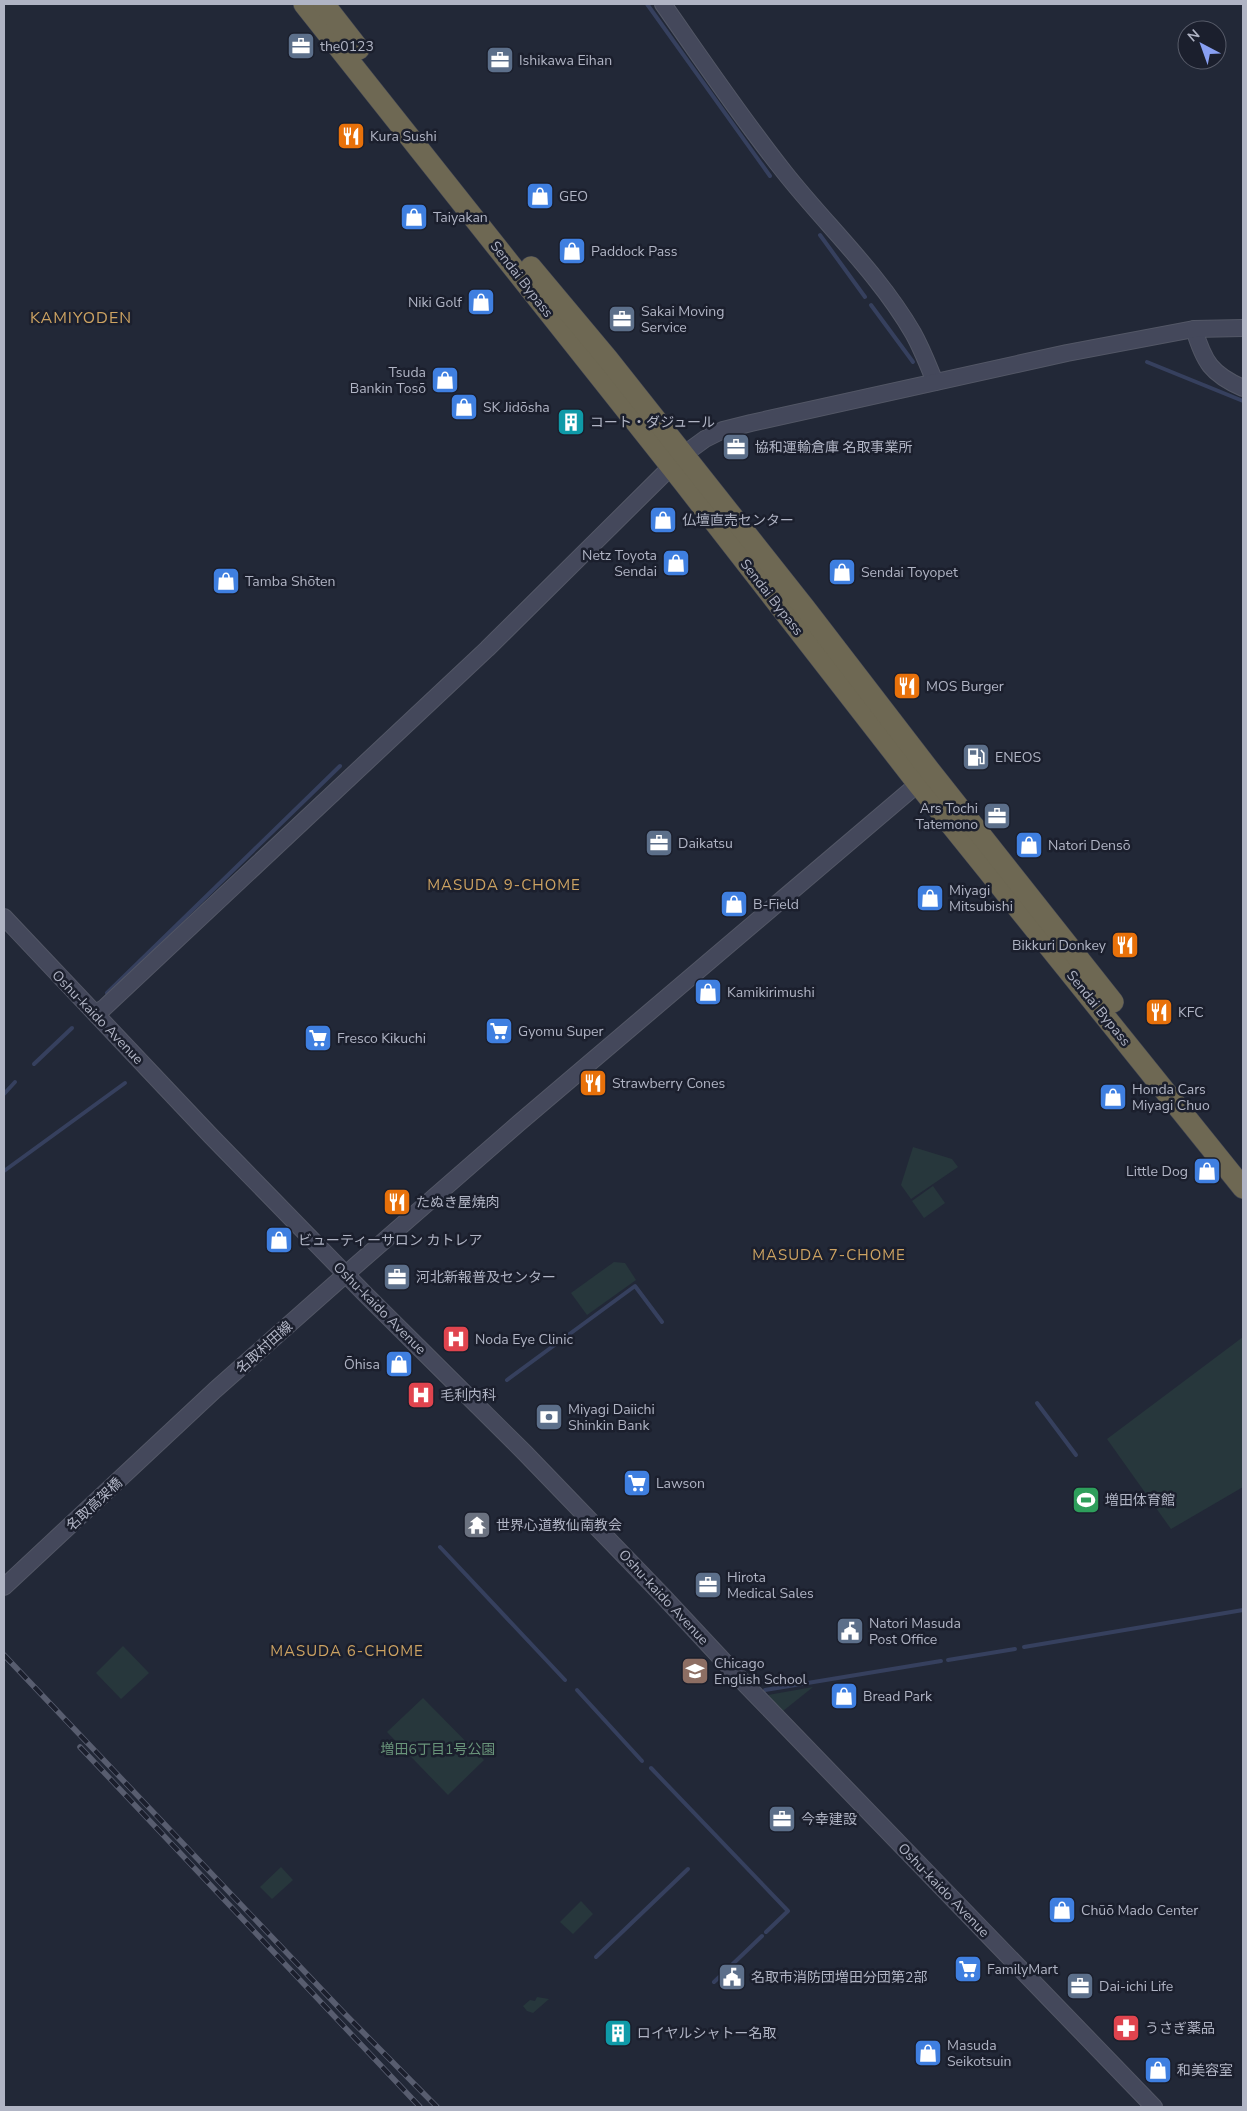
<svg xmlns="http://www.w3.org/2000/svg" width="1247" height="2111" font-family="'Nunito Sans','Noto Sans JP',sans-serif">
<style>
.green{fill:#27373c}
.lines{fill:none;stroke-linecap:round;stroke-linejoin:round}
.stream{stroke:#36405e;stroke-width:4}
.secondary-casing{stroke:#535766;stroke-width:18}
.highway-casing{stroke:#404453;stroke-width:22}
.secondary{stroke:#44485b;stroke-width:16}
.highway{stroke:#6e6853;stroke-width:21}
.rail-casing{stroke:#585d6f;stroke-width:5.5}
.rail{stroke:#1b1f2d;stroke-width:4;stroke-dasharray:11;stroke-linecap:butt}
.labels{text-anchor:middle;stroke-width:5;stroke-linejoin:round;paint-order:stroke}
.poi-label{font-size:14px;fill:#b0b4c4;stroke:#1b1f2d;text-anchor:start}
.street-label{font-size:14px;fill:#b0b4c4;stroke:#1b1f2d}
.park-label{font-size:14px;fill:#69947a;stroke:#1b1f2d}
.neighbourhood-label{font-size:15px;letter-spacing:1px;fill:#cda362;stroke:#1b1f2d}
.quarter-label{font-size:16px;letter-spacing:1px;fill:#cda362;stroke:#1b1f2d}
</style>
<rect width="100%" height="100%" fill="#222837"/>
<g class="green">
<polygon points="913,1147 952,1159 958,1167 911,1199 901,1185"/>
<polygon points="933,1186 945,1203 924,1218 912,1201"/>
<polygon points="614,1262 625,1263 636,1280 587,1315 571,1293"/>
<polygon points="1243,1337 1243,1487 1171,1529 1107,1439"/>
<polygon points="123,1646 149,1673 121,1699 96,1673"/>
<polygon points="813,1687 783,1711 768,1695"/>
<polygon points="423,1698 484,1760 448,1795 387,1732"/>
<polygon points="281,1867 293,1880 272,1899 260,1887"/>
<polygon points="581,1901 593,1914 573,1934 560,1922"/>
<polygon points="537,1997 549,1999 533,2013 527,2011 523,2006 530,2000 535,2001"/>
</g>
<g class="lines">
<g class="stream">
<polyline points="647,4 770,176"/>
<polyline points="820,235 865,297"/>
<polyline points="871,305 913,362"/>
<polyline points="1147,362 1243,401"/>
<polyline points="107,993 340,766"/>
<polyline points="34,1064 72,1028"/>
<polyline points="4,1094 15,1082"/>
<polyline points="4,1171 125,1083"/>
<polyline points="507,1380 635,1286 662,1322"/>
<polyline points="1037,1403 1076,1455"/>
<polyline points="440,1547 565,1680"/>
<polyline points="1024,1647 1243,1610"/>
<polyline points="948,1660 1015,1649"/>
<polyline points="577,1690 642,1761"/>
<polyline points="765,1690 941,1661"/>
<polyline points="651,1768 788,1911 766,1932"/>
<polyline points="596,1957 688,1869"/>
<polyline points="714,1982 762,1936"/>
</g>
<g class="secondary-casing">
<g id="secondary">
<path d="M663 4C703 61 742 119 785 173 827 226 879 274 913 333 922 349 928 365 935 382"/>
<path d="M1194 329C1204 362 1211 374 1243 388"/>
<polyline points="4,917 211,1136 364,1293 525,1453 663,1596 746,1685 1154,2107"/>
<polyline points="95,1013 104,1008 487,649 683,455 705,439 723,430 751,423 1067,353 1194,329 1243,328"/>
<polyline points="4,1587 215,1390 346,1274 519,1123 926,777"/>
</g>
</g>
<g class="highway-casing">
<g id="highway">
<polyline points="304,4 684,483 918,784 1243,1188"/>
<polyline points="324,4 359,49"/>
<polyline points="531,267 608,359 805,608 931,772 1113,1002"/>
</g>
</g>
<use href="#secondary" class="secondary"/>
<use href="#highway" class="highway"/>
<g class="rail-casing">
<g id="rail">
<polyline points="4,1655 343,2012 437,2107"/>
<polyline points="80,1747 420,2107"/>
</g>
</g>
<use href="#rail" class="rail"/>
</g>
<defs>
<g id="office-square" transform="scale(1.4375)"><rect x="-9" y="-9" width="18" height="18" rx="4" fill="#5c6f8a" stroke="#1b1f2d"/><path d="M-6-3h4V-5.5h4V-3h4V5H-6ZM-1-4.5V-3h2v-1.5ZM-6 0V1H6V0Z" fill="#fff"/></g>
<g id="restaurant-square" transform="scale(1.4375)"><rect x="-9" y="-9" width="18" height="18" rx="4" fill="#e8710a" stroke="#1b1f2d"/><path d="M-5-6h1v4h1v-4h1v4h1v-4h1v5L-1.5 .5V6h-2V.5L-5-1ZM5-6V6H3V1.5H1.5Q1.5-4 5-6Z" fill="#fff"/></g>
<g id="shop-square" transform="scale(1.4375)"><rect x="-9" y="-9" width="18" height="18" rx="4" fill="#3f7fe0" stroke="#1b1f2d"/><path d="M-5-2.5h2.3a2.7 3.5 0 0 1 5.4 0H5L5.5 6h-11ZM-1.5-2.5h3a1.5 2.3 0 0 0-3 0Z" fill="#fff"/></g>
<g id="building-square" transform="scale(1.4375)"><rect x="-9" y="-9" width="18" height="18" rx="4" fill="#0f9aa8" stroke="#1b1f2d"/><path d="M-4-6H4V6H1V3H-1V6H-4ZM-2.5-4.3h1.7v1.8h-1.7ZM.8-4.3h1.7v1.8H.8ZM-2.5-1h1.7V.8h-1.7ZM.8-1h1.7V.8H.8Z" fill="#fff"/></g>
<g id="fuel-square" transform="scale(1.4375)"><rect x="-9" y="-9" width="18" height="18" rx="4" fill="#5c6f8a" stroke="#1b1f2d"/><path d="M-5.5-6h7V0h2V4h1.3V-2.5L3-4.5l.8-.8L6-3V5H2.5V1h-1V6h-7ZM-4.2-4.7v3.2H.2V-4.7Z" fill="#fff"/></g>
<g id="supermarket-square" transform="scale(1.4375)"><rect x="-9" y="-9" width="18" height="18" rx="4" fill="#3f7fe0" stroke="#1b1f2d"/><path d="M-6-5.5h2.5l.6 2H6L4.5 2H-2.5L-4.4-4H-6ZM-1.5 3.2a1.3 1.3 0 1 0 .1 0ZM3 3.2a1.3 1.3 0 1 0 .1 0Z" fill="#fff"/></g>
<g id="hospital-square" transform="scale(1.4375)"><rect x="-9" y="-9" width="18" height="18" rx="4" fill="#e0444e" stroke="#1b1f2d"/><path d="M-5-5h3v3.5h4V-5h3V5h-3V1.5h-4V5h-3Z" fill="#fff"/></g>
<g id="bank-square" transform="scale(1.4375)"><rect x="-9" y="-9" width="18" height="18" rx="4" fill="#5c6f8a" stroke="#1b1f2d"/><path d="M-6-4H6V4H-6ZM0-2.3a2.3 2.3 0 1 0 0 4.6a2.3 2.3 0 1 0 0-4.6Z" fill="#fff"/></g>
<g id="stadium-square" transform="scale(1.4375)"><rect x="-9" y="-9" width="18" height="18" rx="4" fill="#2e9e5b" stroke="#1b1f2d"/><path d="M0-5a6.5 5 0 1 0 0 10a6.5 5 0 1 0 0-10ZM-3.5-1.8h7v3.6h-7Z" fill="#fff"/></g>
<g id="temple-square" transform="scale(1.4375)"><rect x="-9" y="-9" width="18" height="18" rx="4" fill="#6b7280" stroke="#1b1f2d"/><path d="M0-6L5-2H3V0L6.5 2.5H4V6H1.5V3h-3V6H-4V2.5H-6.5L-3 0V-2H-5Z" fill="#fff"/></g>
<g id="civic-square" transform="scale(1.4375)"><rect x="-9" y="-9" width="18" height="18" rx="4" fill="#5c6f8a" stroke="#1b1f2d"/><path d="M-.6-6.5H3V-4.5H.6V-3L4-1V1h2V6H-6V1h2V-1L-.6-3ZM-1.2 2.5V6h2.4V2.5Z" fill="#fff"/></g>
<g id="school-square" transform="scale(1.4375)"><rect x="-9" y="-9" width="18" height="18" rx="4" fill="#8d6e63" stroke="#1b1f2d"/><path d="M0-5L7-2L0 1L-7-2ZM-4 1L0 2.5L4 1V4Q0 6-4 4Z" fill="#fff"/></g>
<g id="pharmacy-square" transform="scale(1.4375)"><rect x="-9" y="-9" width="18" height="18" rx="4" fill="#e0444e" stroke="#1b1f2d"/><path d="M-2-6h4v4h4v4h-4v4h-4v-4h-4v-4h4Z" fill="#fff"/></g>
</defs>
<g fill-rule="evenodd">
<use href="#office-square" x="301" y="46"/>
<use href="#office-square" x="500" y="60"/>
<use href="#restaurant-square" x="351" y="136"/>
<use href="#shop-square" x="540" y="196"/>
<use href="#shop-square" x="414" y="217"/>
<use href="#shop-square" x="572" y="251"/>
<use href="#shop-square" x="481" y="302"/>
<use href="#office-square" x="622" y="319"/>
<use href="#shop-square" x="445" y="380"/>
<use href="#shop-square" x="464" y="407"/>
<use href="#building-square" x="571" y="422"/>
<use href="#office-square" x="736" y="447"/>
<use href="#shop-square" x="663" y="520"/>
<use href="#shop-square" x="676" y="563"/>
<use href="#shop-square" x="842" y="572"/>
<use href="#shop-square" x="226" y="581"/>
<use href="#restaurant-square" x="907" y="686"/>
<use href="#fuel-square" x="976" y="757"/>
<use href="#office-square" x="997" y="816"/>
<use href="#office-square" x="659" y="843"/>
<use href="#shop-square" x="1029" y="845"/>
<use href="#shop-square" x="930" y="898"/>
<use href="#shop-square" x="734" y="904"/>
<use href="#restaurant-square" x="1125" y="945"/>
<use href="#shop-square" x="708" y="992"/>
<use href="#restaurant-square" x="1159" y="1012"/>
<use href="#supermarket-square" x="499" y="1031"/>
<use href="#supermarket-square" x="318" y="1038"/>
<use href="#restaurant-square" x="593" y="1083"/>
<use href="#shop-square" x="1113" y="1097"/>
<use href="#shop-square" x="1207" y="1171"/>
<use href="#restaurant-square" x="397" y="1202"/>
<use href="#shop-square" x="279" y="1240"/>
<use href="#office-square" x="397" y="1277"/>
<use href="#hospital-square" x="456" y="1339"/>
<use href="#shop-square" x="399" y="1364"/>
<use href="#hospital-square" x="421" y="1395"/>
<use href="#bank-square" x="549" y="1417"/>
<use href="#supermarket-square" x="637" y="1483"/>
<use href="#stadium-square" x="1086" y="1500"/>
<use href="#temple-square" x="477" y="1525"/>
<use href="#office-square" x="708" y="1585"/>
<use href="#civic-square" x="850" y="1631"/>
<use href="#school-square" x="695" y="1671"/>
<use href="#shop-square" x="844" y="1696"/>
<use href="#office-square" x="782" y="1819"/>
<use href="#shop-square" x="1062" y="1910"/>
<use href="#supermarket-square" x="968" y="1969"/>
<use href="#civic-square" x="732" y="1977"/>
<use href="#office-square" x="1080" y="1986"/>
<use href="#pharmacy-square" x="1126" y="2028"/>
<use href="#building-square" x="618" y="2033"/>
<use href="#shop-square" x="928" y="2053"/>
<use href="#shop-square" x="1158" y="2070"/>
</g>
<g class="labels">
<g class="poi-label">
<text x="320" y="51">the0123</text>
<text x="519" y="65">Ishikawa Eihan</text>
<text x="370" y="141">Kura Sushi</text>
<text x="559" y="201">GEO</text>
<text x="433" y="222">Taiyakan</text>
<text x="591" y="256">Paddock Pass</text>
<text x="462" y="307" text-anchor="end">Niki Golf</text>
<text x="641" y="316">Sakai Moving<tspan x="641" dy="16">Service</tspan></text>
<text x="426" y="377" text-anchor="end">Tsuda<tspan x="426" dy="16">Bankin Tosō</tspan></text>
<text x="483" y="412">SK Jidōsha</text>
<text x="590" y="427">コート・ダジュール</text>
<text x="755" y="452">協和運輸倉庫 名取事業所</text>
<text x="682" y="525">仏壇直売センター</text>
<text x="657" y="560" text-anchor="end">Netz Toyota<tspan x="657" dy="16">Sendai</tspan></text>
<text x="861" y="577">Sendai Toyopet</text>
<text x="245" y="586">Tamba Shōten</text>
<text x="926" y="691">MOS Burger</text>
<text x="995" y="762">ENEOS</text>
<text x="978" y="813" text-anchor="end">Ars Tochi<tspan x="978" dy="16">Tatemono</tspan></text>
<text x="678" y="848">Daikatsu</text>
<text x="1048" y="850">Natori Densō</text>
<text x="949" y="895">Miyagi<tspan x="949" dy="16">Mitsubishi</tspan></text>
<text x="753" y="909">B-Field</text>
<text x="1106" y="950" text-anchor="end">Bikkuri Donkey</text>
<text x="727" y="997">Kamikirimushi</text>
<text x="1178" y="1017">KFC</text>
<text x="518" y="1036">Gyomu Super</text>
<text x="337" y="1043">Fresco Kikuchi</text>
<text x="612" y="1088">Strawberry Cones</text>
<text x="1132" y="1094">Honda Cars<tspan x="1132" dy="16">Miyagi Chuo</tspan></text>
<text x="1188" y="1176" text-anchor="end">Little Dog</text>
<text x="416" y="1207">たぬき屋焼肉</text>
<text x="298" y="1245">ビューティーサロン カトレア</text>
<text x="416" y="1282">河北新報普及センター</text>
<text x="475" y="1344">Noda Eye Clinic</text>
<text x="380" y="1369" text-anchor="end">Ōhisa</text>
<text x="440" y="1400">毛利内科</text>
<text x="568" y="1414">Miyagi Daiichi<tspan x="568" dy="16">Shinkin Bank</tspan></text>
<text x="656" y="1488">Lawson</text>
<text x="1105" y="1505">増田体育館</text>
<text x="496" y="1530">世界心道教仙南教会</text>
<text x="727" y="1582">Hirota<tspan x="727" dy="16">Medical Sales</tspan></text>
<text x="869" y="1628">Natori Masuda<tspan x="869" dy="16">Post Office</tspan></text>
<text x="714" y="1668">Chicago<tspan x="714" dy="16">English School</tspan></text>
<text x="863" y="1701">Bread Park</text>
<text x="801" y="1824">今幸建設</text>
<text x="1081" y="1915">Chūō Mado Center</text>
<text x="987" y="1974">FamilyMart</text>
<text x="751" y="1982">名取市消防団増田分団第2部</text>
<text x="1099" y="1991">Dai-ichi Life</text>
<text x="1145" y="2033">うさぎ薬品</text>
<text x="637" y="2038">ロイヤルシャトー名取</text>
<text x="947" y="2050">Masuda<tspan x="947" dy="16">Seikotsuin</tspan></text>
<text x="1177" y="2075">和美容室</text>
</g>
<g class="street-label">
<text transform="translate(522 279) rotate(52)" y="5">Sendai Bypass</text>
<text transform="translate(772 597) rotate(52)" y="5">Sendai Bypass</text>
<text transform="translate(1099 1008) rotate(51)" y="5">Sendai Bypass</text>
<text transform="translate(98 1017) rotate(46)" y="5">Oshu-kaido Avenue</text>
<text transform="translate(380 1308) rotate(45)" y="5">Oshu-kaido Avenue</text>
<text transform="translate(264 1347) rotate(-42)" y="5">名取村田線</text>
<text transform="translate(94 1504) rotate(-43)" y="5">名取高架橋</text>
<text transform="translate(664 1597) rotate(47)" y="5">Oshu-kaido Avenue</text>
<text transform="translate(944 1890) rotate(46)" y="5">Oshu-kaido Avenue</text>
</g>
<g class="park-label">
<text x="438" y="1754">増田6丁目1号公園</text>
</g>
<g class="neighbourhood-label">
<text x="504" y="890">MASUDA 9-CHOME</text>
<text x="829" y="1260">MASUDA 7-CHOME</text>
<text x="347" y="1656">MASUDA 6-CHOME</text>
</g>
<g class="quarter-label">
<text x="81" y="323">KAMIYODEN</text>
</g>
</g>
<rect width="1247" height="2111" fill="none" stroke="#b0b4c4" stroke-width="10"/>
<g transform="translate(1202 45) rotate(319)"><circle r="24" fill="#1b1f2d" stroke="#575b69"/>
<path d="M0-4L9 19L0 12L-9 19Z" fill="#889ff2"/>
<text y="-8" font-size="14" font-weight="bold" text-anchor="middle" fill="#b0b4c4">N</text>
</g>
</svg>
